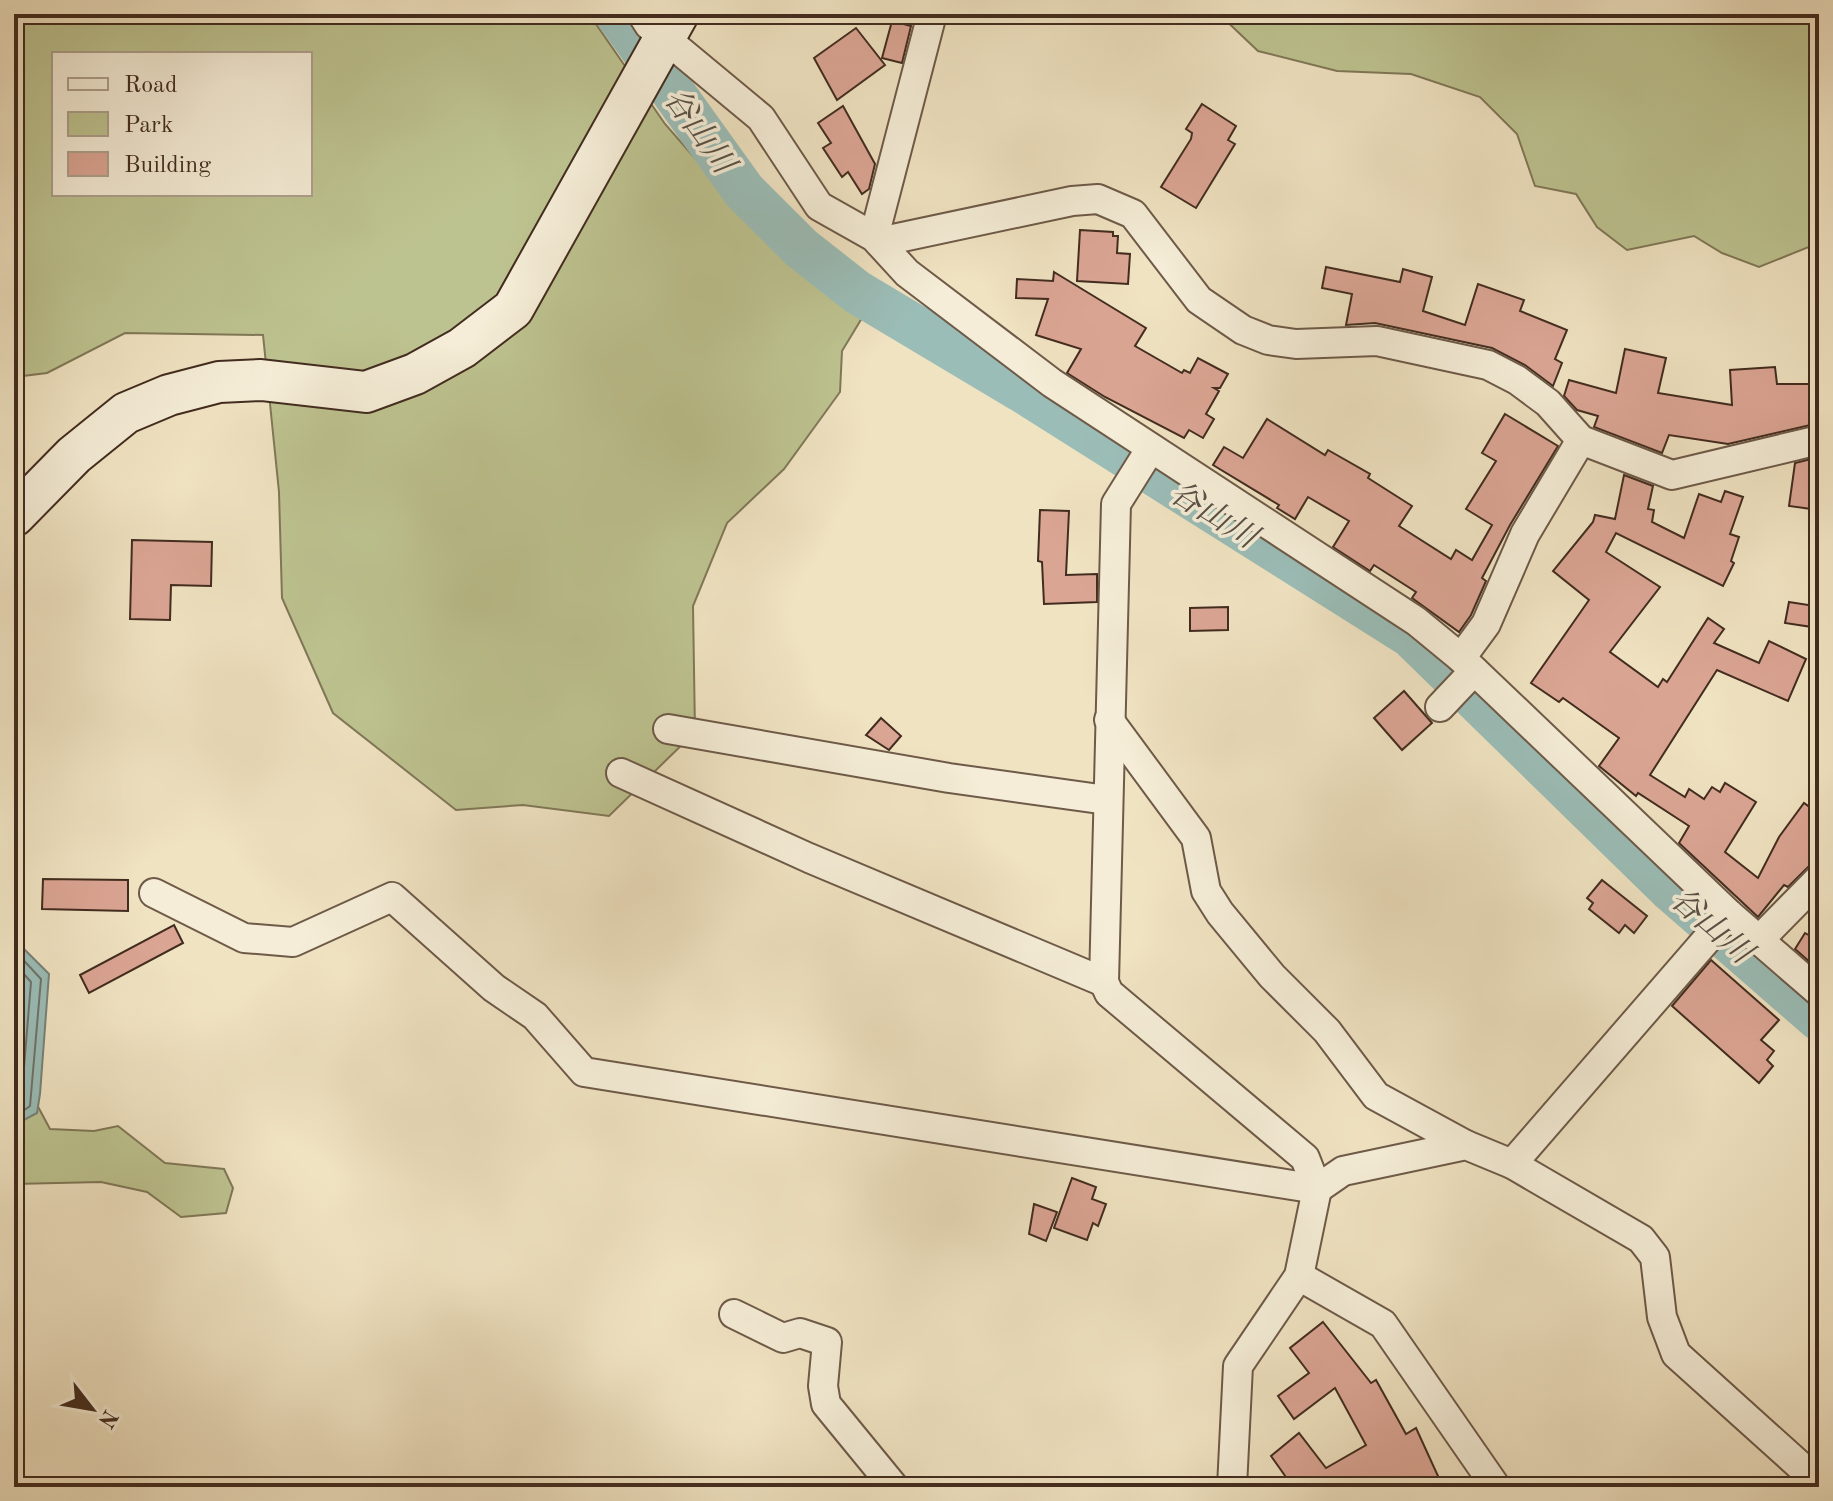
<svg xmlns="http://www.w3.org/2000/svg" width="1833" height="1501" font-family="'Old Standard TT','Noto Serif JP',serif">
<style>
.green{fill:#bdc390;stroke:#807858;stroke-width:2;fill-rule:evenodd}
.water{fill:#9bbdb7;stroke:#77837a;stroke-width:2}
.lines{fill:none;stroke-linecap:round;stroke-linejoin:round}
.shore{stroke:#6e746b;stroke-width:2}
.river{stroke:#9bbdb7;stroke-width:44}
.building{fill:#dba594;stroke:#422c1f;stroke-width:2}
.street-casing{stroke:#6e5a48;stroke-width:32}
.secondary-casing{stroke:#422c1f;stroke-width:44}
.street{stroke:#f5edd7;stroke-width:28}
.secondary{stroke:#f5edd7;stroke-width:40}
.labels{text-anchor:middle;stroke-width:7;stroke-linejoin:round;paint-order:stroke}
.water-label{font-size:32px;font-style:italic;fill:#585045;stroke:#f5edd7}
</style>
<rect width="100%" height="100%" fill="#f0e3c2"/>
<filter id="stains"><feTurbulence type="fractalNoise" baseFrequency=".0025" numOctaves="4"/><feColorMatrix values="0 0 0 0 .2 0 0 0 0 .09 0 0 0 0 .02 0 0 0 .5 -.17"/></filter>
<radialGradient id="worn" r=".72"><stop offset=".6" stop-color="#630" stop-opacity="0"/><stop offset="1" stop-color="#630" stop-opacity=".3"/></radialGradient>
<g class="green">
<path d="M14 14H589L665 124 775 250 865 313 842 351 840 392 784 469 727 523 693 606 695 732 609 816 523 805 456 810 333 713 282 598 279 492 263 335 125 333 47 373 14 377ZM54 54H310V194H54Z"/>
<polygon points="1219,14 1819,14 1819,249 1811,246 1759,267 1722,253 1694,236 1627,250 1597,227 1576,194 1535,186 1517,134 1480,97 1411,74 1337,71 1258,51"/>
<polygon points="14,1062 50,1129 94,1131 118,1126 165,1163 224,1169 233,1188 226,1213 181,1217 147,1192 101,1182 14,1184"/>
</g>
<polygon class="water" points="14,939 49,974 40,1094 37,1113 24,1120 14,1118"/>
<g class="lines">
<g class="shore">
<polyline points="14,950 41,979 30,1106 23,1111 14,1111"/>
<polyline points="14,963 31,982 22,1092 20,1100 14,1101"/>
</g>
<polyline class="river" points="617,14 744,191 801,248 857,292 1021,390 1411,636 1671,890 1819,1019"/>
</g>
<g class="building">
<polygon points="892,21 911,26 902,63 882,58"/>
<polygon points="856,28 885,65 837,100 814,58"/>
<polygon points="1202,104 1236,126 1228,140 1235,144 1196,208 1161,187 1191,139 1192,133 1186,129"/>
<polygon points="843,106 875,164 869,189 862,194 848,172 842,177 823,148 831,143 818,123"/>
<polygon points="1080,230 1113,232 1113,236 1118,236 1117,253 1130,254 1128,284 1077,281"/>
<polygon points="1326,267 1400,282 1403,269 1432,277 1423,311 1465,325 1478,284 1524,300 1520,311 1567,330 1555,359 1562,363 1553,386 1525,365 1492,348 1375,323 1346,325 1352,294 1322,288"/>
<polygon points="1054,272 1146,328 1135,346 1182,373 1184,370 1190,373 1198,358 1228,374 1220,388 1214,388 1219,391 1206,414 1214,419 1203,438 1189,430 1184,438 1105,397 1067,373 1081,349 1036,335 1048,299 1016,298 1017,279 1053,281"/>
<polygon points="1625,349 1666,358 1658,393 1732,405 1730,370 1775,367 1777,384 1819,384 1819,423 1728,444 1669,435 1662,453 1594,427 1598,416 1577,410 1564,396 1569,380 1616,393"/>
<polygon points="1505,414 1558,446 1510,525 1482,578 1486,581 1471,615 1459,632 1412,598 1416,592 1374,565 1370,571 1333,547 1349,521 1308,497 1295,519 1277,508 1279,505 1213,465 1224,447 1243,458 1267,419 1325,455 1328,450 1370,474 1368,478 1412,506 1399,526 1451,559 1456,550 1472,560 1492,525 1466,509 1496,461 1482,453"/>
<polygon points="1819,457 1819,510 1789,506 1795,463"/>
<polygon points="1624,475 1653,486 1648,509 1654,510 1652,522 1684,538 1699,494 1721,502 1725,491 1743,497 1730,534 1739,537 1731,561 1734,563 1723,586 1616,533 1606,552 1660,587 1610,652 1658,687 1663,679 1667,682 1708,618 1724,629 1714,643 1759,663 1769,641 1806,659 1788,701 1717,670 1650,775 1685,797 1689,789 1704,799 1712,787 1720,792 1725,783 1756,802 1725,852 1758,878 1779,837 1804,803 1819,814 1819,862 1808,867 1788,887 1784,885 1758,917 1679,843 1689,826 1638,793 1636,796 1599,766 1619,738 1563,698 1559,702 1531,683 1589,600 1553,571 1593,522 1595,515 1615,519"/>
<polygon points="1040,510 1069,511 1066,575 1097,574 1097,602 1044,604 1042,562 1038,561"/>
<polygon points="132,540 212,542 211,586 171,585 170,620 130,619"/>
<polygon points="1789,602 1815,606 1812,627 1785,623"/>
<polygon points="1228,607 1228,630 1190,631 1190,608"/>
<polygon points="1404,691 1432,723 1402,750 1374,718"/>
<polygon points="881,718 901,736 889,750 866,735"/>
<polygon points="43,879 128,880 128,911 42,909"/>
<polygon points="1602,880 1647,916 1634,933 1625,925 1619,933 1589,909 1593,903 1587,898"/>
<polygon points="174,925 183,943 89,993 80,975"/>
<polygon points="1805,933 1819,941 1819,970 1795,949"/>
<polygon points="1711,960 1779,1020 1761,1040 1774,1051 1767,1060 1773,1066 1759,1083 1672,1006"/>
<polygon points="1072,1178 1096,1187 1092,1199 1106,1204 1098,1226 1093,1223 1087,1240 1054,1228"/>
<polygon points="1034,1204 1057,1212 1046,1241 1029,1234"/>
<polygon points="1323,1322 1371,1383 1376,1380 1406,1434 1416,1428 1443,1487 1293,1487 1271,1456 1299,1433 1326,1468 1366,1445 1335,1388 1294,1419 1278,1396 1309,1373 1290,1348"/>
</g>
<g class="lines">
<g class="street-casing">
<g id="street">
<polyline points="642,14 649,25 761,118 819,206 874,237 907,273 1052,383 1416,621 1461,658 1729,914 1819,992"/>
<polyline points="874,237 932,14"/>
<polyline points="879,242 1072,201 1098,199 1133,214 1199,300 1243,330 1268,340 1296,344 1377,341 1488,365 1517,380 1548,403 1581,440 1672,475 1819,440"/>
<polyline points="1151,448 1116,504 1104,982 1109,993 1305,1158 1317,1189 1299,1276 1238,1366 1232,1487"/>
<polyline points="1461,658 1486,624 1525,534 1581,440"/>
<polyline points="1440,707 1474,671"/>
<polyline points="1109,720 1196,838 1206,891 1220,913 1272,976 1327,1031 1376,1096 1466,1145"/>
<polyline points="668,729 949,778 1107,800"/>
<polyline points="621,773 809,858 1104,982"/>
<polyline points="154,893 244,938 293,942 392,897 494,988 535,1016 584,1072 1317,1189 1343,1171 1466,1145 1512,1164 1729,914"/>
<polyline points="1760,939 1819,879"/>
<polyline points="1512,1164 1641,1239 1655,1257 1662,1317 1676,1354 1808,1473 1819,1473"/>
<polyline points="1299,1276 1383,1324 1496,1487"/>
<polyline points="734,1314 783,1338 800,1333 827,1342 823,1386 826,1404 894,1487"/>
</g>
</g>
<g class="secondary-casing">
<polyline id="secondary" points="14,516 74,455 126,413 169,395 219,382 261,380 366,392 415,374 462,348 513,309 678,14"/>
</g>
<use href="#street" class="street"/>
<use href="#secondary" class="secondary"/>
</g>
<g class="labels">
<g class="water-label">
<text transform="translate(700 130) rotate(54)" y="11">谷山川</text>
<text transform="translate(1214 514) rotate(32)" y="11">谷山川</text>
<text transform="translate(1712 925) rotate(41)" y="11">谷山川</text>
</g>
</g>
<rect width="1833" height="1501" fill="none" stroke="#f0e3c2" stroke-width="48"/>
<rect x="16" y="16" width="1801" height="1469" fill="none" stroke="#422c1f" stroke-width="4"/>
<rect x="24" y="24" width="1785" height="1453" fill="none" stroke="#422c1f" stroke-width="2"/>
<rect x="52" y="52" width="260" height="144" fill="#f5edd7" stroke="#ada08d" stroke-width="2"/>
<rect x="68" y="78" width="40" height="12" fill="#f5edd7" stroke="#ada08d" stroke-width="2"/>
<text x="124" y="92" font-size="24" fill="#422c1f">Road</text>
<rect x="68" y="112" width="40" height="24" fill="#bdc390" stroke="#ada08d" stroke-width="2"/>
<text x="124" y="132" font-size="24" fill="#422c1f">Park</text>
<rect x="68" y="152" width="40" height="24" fill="#dba594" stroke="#ada08d" stroke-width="2"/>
<text x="124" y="172" font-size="24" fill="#422c1f">Building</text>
<g transform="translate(92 1409) rotate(121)" stroke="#f5edd7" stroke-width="6" paint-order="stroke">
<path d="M0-6L14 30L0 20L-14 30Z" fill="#422c1f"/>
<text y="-12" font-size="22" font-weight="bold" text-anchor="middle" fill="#422c1f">N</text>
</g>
<rect width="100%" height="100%" filter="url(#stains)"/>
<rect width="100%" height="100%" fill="url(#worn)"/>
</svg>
